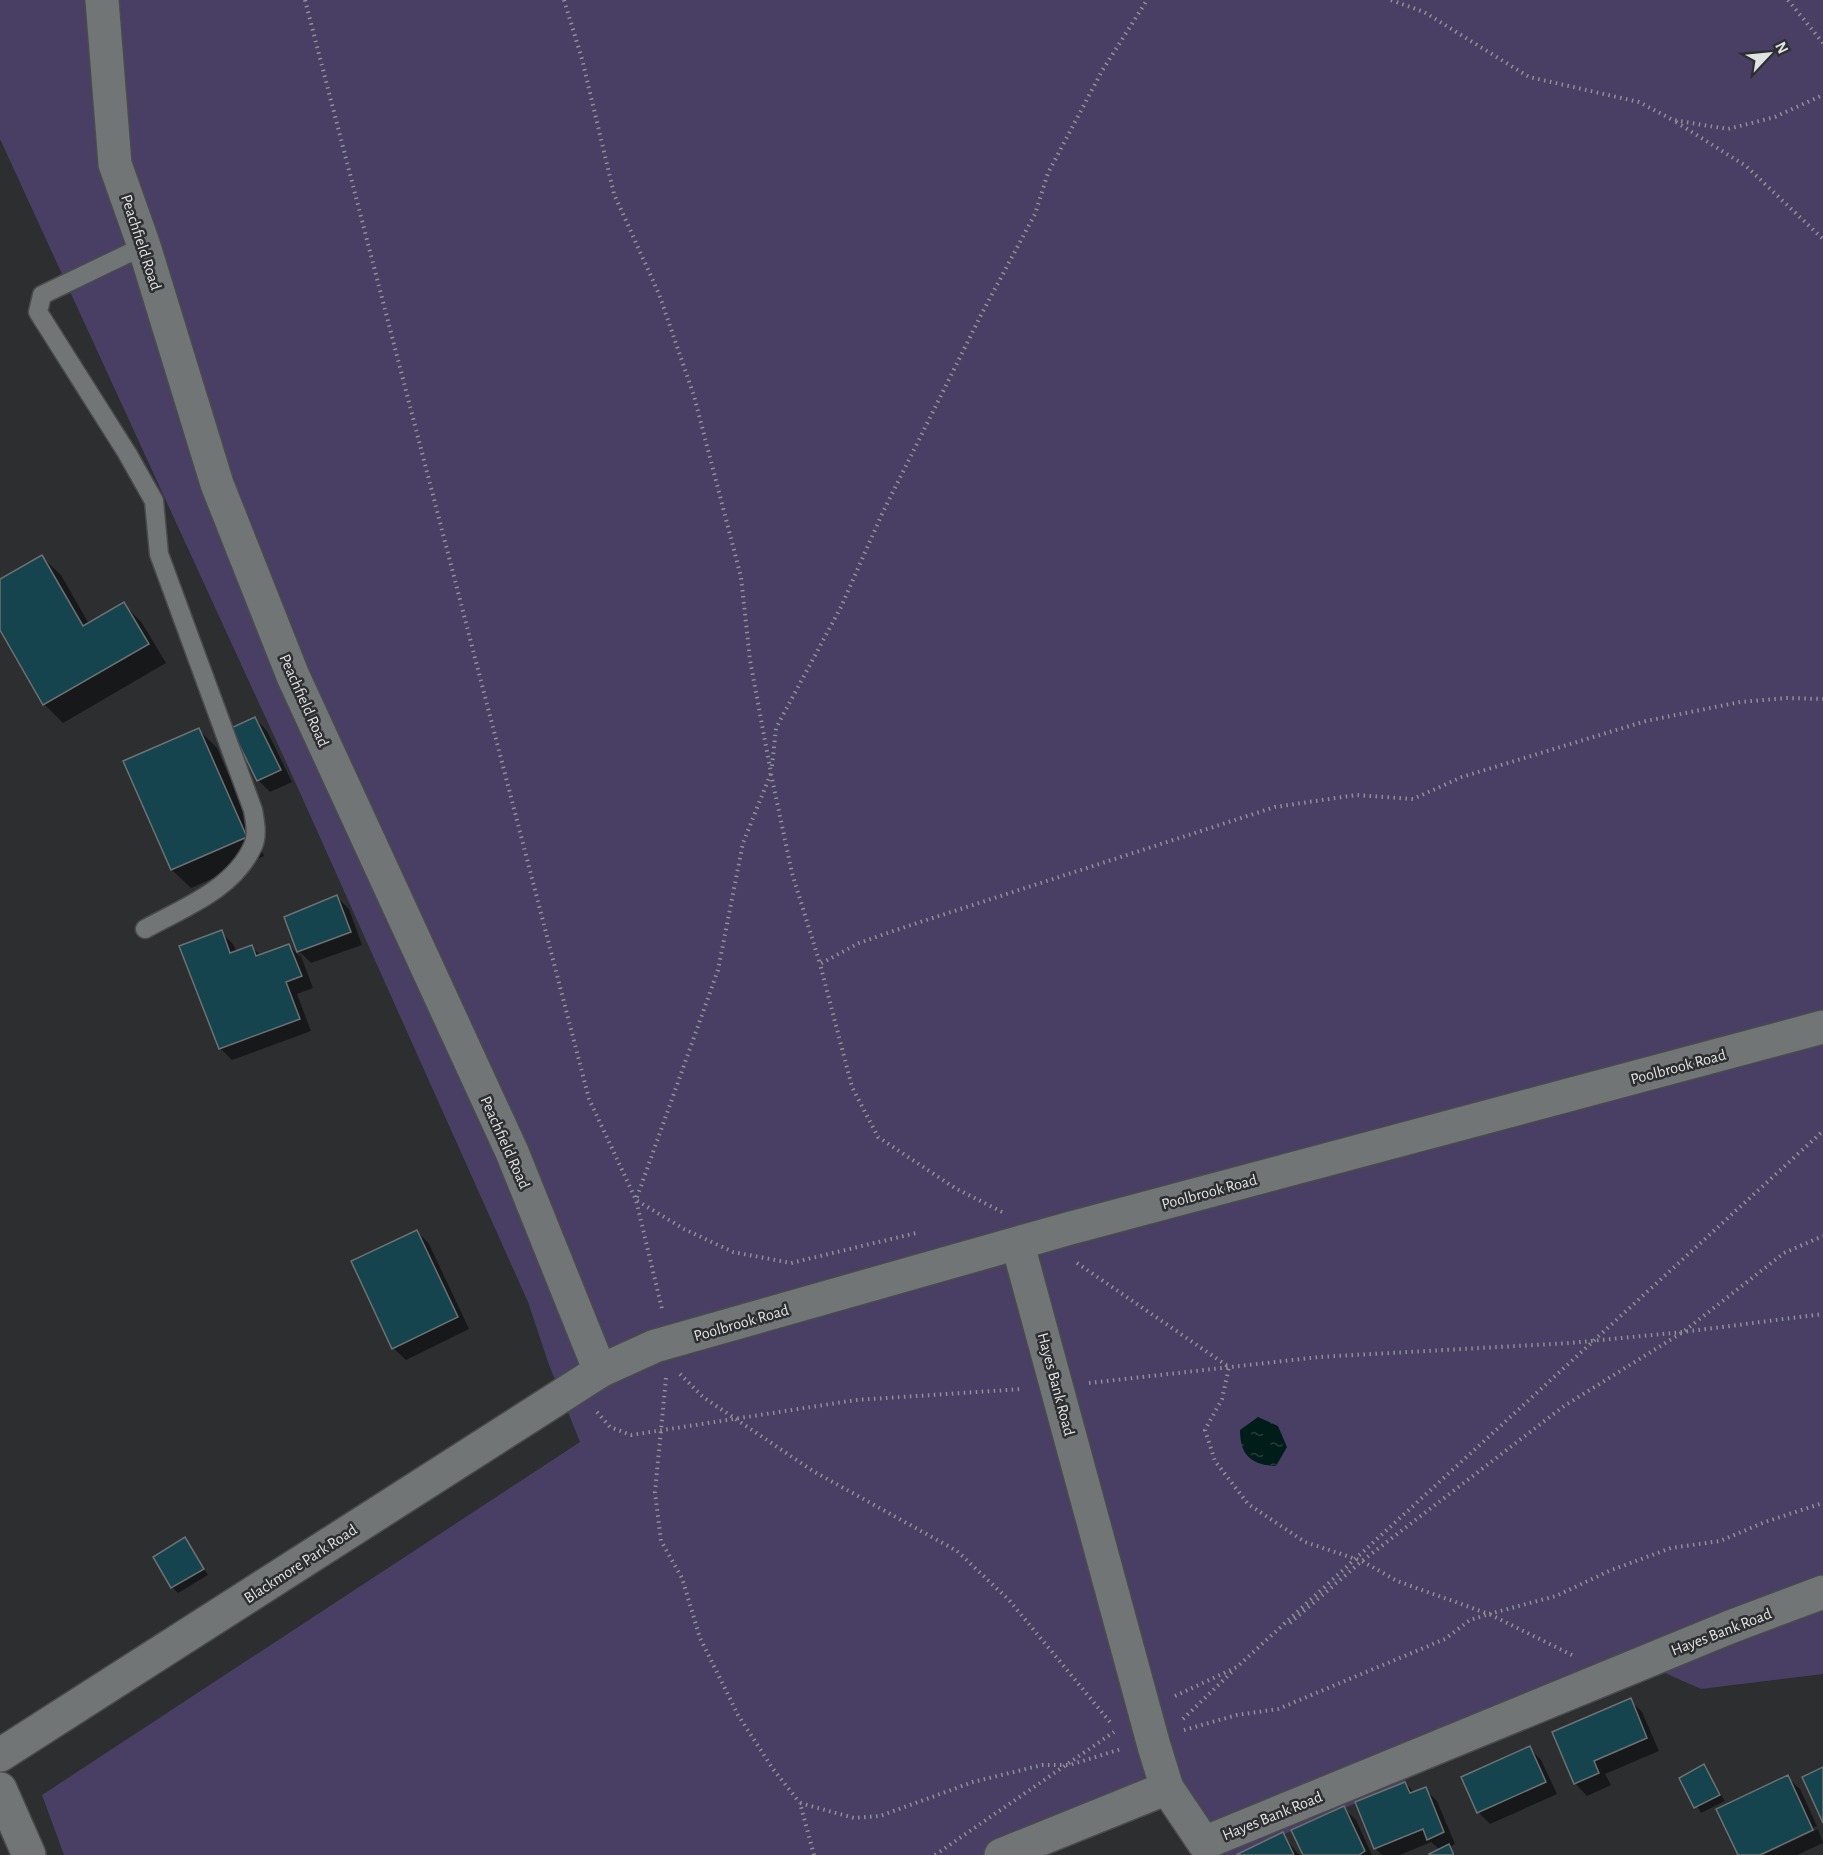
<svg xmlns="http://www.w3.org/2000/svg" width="1823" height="1855" font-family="'Alegreya Sans',sans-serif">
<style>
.green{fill:#493f65}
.water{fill:url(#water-ripples)}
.shadow{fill:#0007}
.building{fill:#16444e;stroke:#6d7171;stroke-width:1.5}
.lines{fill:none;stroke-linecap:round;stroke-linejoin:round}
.lane-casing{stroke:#4a4b4d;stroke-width:21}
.street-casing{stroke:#4a4b4d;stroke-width:36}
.secondary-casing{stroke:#4a4b4d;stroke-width:36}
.path{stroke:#8f9192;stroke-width:4;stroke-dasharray:1.5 4.5;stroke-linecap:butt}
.lane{stroke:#727576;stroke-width:18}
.street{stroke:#727576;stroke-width:33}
.secondary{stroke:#727576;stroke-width:33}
.labels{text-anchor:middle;stroke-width:5;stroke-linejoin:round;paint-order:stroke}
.street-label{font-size:16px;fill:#e1e2e3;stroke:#2c2e30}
</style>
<defs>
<pattern id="water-ripples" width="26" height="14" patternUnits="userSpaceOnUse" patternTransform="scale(1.5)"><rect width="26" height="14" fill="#001d1a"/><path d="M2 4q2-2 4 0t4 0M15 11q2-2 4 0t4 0" fill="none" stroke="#253e3b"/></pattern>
</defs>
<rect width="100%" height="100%" fill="#2c2e30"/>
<polygon class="green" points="0,0 1823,0 1823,1674 1701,1689 1654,1668 1407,1775 1405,1782 1236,1855 1198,1855 1164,1808 1046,1855 64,1855 42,1795 580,1442 549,1365 528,1302 297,786 0,139"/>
<path class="water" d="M1258 1417 1278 1426 1287 1447 1276 1466C1251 1465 1240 1455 1240 1430Z"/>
<g class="shadow">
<polygon points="42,557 61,575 89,624 124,604 142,623 166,663 63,723 44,704 0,627 0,581"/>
<polygon points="255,718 267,731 292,782 270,792 258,780"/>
<polygon points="199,730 217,748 264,856 191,888 172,870 125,762"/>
<polygon points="337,897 349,909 362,945 311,963 299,951 313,988 297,994 311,1031 232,1060 220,1048 221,932 233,944 237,952 252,947 261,956 289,945 301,958 286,918"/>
<polygon points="417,1231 429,1244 469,1329 406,1360 393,1348"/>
<polygon points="185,1539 208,1575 178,1593 172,1587"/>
<polygon points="1630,1700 1642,1712 1659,1751 1605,1774 1611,1785 1587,1796 1575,1783 1554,1733"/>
<polygon points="1529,1748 1541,1760 1557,1794 1490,1824 1478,1812"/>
<polygon points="1704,1766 1725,1801 1701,1813 1681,1778"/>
<polygon points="1787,1777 1800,1789 1817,1826 1756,1855 1740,1855"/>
<polygon points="1405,1783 1415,1793 1425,1789 1437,1801 1455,1844 1450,1847 1456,1855 1431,1855 1440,1850 1431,1842 1400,1855 1382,1855 1375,1848"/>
<polygon points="1344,1808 1356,1820 1372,1855 1304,1855"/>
<polygon points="1818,1829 1823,1843 1797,1855 1763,1855"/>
<polygon points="1282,1834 1299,1855 1239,1855"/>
</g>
<g class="building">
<polygon points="42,555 83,626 124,602 149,644 43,705 0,630 0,579"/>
<polygon points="255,717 281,770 257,781 231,728"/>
<polygon points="199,728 247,837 171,870 123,761"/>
<polygon points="337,895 351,932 297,952 284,917"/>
<polygon points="222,930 230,953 252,945 256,956 289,944 302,976 286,982 300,1019 219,1049 179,946"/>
<polygon points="417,1230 458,1317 392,1349 351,1261"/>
<polygon points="185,1537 204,1569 171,1588 153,1557"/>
<polygon points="1631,1698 1647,1738 1594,1761 1599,1773 1574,1784 1552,1732"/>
<polygon points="1530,1746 1546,1782 1477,1813 1461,1777"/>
<polygon points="1704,1764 1720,1795 1694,1808 1679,1778"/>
<polygon points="1823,1767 1823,1823 1802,1777"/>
<polygon points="1788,1775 1813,1830 1760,1855 1738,1855 1716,1809"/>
<polygon points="1405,1782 1410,1793 1426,1787 1444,1832 1427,1840 1423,1829 1374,1849 1355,1802"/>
<polygon points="1344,1806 1365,1851 1359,1855 1303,1855 1291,1830"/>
<polygon points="1283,1832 1294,1855 1236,1855"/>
<polygon points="1449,1844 1454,1855 1430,1855 1429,1854"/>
</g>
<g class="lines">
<g class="lane-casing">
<path id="lane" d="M144 246 42 295 38 312 127 453 154 501 159 554 253 810C255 822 258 835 253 846 234 889 183 908 145 929"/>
</g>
<g class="street-casing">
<g id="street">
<polyline points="1018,1245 1154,1746 1167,1788 1204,1843 1730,1627 1823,1592"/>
<polyline points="0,1789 29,1855"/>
<polyline points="1001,1855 1167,1788"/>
</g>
</g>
<g class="secondary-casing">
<g id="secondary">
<polyline points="102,0 115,164 144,246 217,484 293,676 512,1152 600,1371"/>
<polyline points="0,1755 600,1371 655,1346 1067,1229 1823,1027"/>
</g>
</g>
<g class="path">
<polyline points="305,0 589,1099 636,1200 684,1229 733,1252 791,1263 916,1233"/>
<polyline points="564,0 582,59 614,194 659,294 694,396 741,577 750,660 771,773 743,843 718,970 636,1200 662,1309"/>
<polyline points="1391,0 1424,12 1529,77 1639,102 1673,120 1728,129 1775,117 1823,95"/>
<polyline points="1788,0 1823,43"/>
<polyline points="1676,122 1746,166 1823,239"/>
<polyline points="772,766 776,728 841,607 882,514 982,313 1035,214 1048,173 1102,71 1147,0"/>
<polyline points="771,774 792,873 820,964"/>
<polyline points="1002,1212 955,1188 878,1137 852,1087 820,964 859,943 905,927 1275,807 1356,795 1413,799 1462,777 1646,721 1740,702 1787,698 1823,699"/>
<polyline points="1077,1263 1229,1367 1222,1399 1205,1430 1215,1461 1248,1504 1305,1542 1362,1561 1397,1581 1489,1614 1556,1596 1609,1571 1671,1548 1720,1541 1765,1522 1823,1503"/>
<polyline points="680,1374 703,1397 813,1471 957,1551 1009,1600 1110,1722"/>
<polyline points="666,1378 655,1492 661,1541 682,1578 700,1638 738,1715 773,1769 800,1803"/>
<polyline points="1089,1383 1319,1357 1570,1343 1683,1332 1823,1314"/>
<polyline points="597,1412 610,1427 631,1435 856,1400 1022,1389"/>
<polyline points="1290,1623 1362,1561 1564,1406 1683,1332 1784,1253 1823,1236"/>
<polyline points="1175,1696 1237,1667 1823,1131"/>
<polyline points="1183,1719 1234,1670"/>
<polyline points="1184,1730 1237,1715 1278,1709 1445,1639 1470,1620 1489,1614 1572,1655"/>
<polyline points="814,1855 800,1803 854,1818 880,1816 973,1782 1042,1765 1070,1765 1121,1749"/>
<polyline points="935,1855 1114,1732"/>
</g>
<use href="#lane" class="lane"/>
<use href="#street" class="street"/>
<use href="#secondary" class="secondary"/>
</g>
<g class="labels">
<g class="street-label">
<text transform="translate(142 242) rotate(72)" y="6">Peachfield Road</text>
<text transform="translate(305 700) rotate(66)" y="6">Peachfield Road</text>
<text transform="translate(1678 1066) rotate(-15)" y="6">Poolbrook Road</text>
<text transform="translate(506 1142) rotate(66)" y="6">Peachfield Road</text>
<text transform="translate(1209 1191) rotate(-15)" y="6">Poolbrook Road</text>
<text transform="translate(741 1322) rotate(-16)" y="6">Poolbrook Road</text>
<text transform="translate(1057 1384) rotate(75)" y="6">Hayes Bank Road</text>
<text transform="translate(300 1563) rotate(-33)" y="6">Blackmore Park Road</text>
<text transform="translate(1721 1631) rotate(-21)" y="6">Hayes Bank Road</text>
<text transform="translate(1272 1815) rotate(-22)" y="6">Hayes Bank Road</text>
</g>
</g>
<g transform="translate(1769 54) rotate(64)" stroke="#2c2e30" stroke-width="4.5" paint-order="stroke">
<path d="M0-4.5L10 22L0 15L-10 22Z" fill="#e1e2e3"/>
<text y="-9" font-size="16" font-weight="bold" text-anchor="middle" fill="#e1e2e3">N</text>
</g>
</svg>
